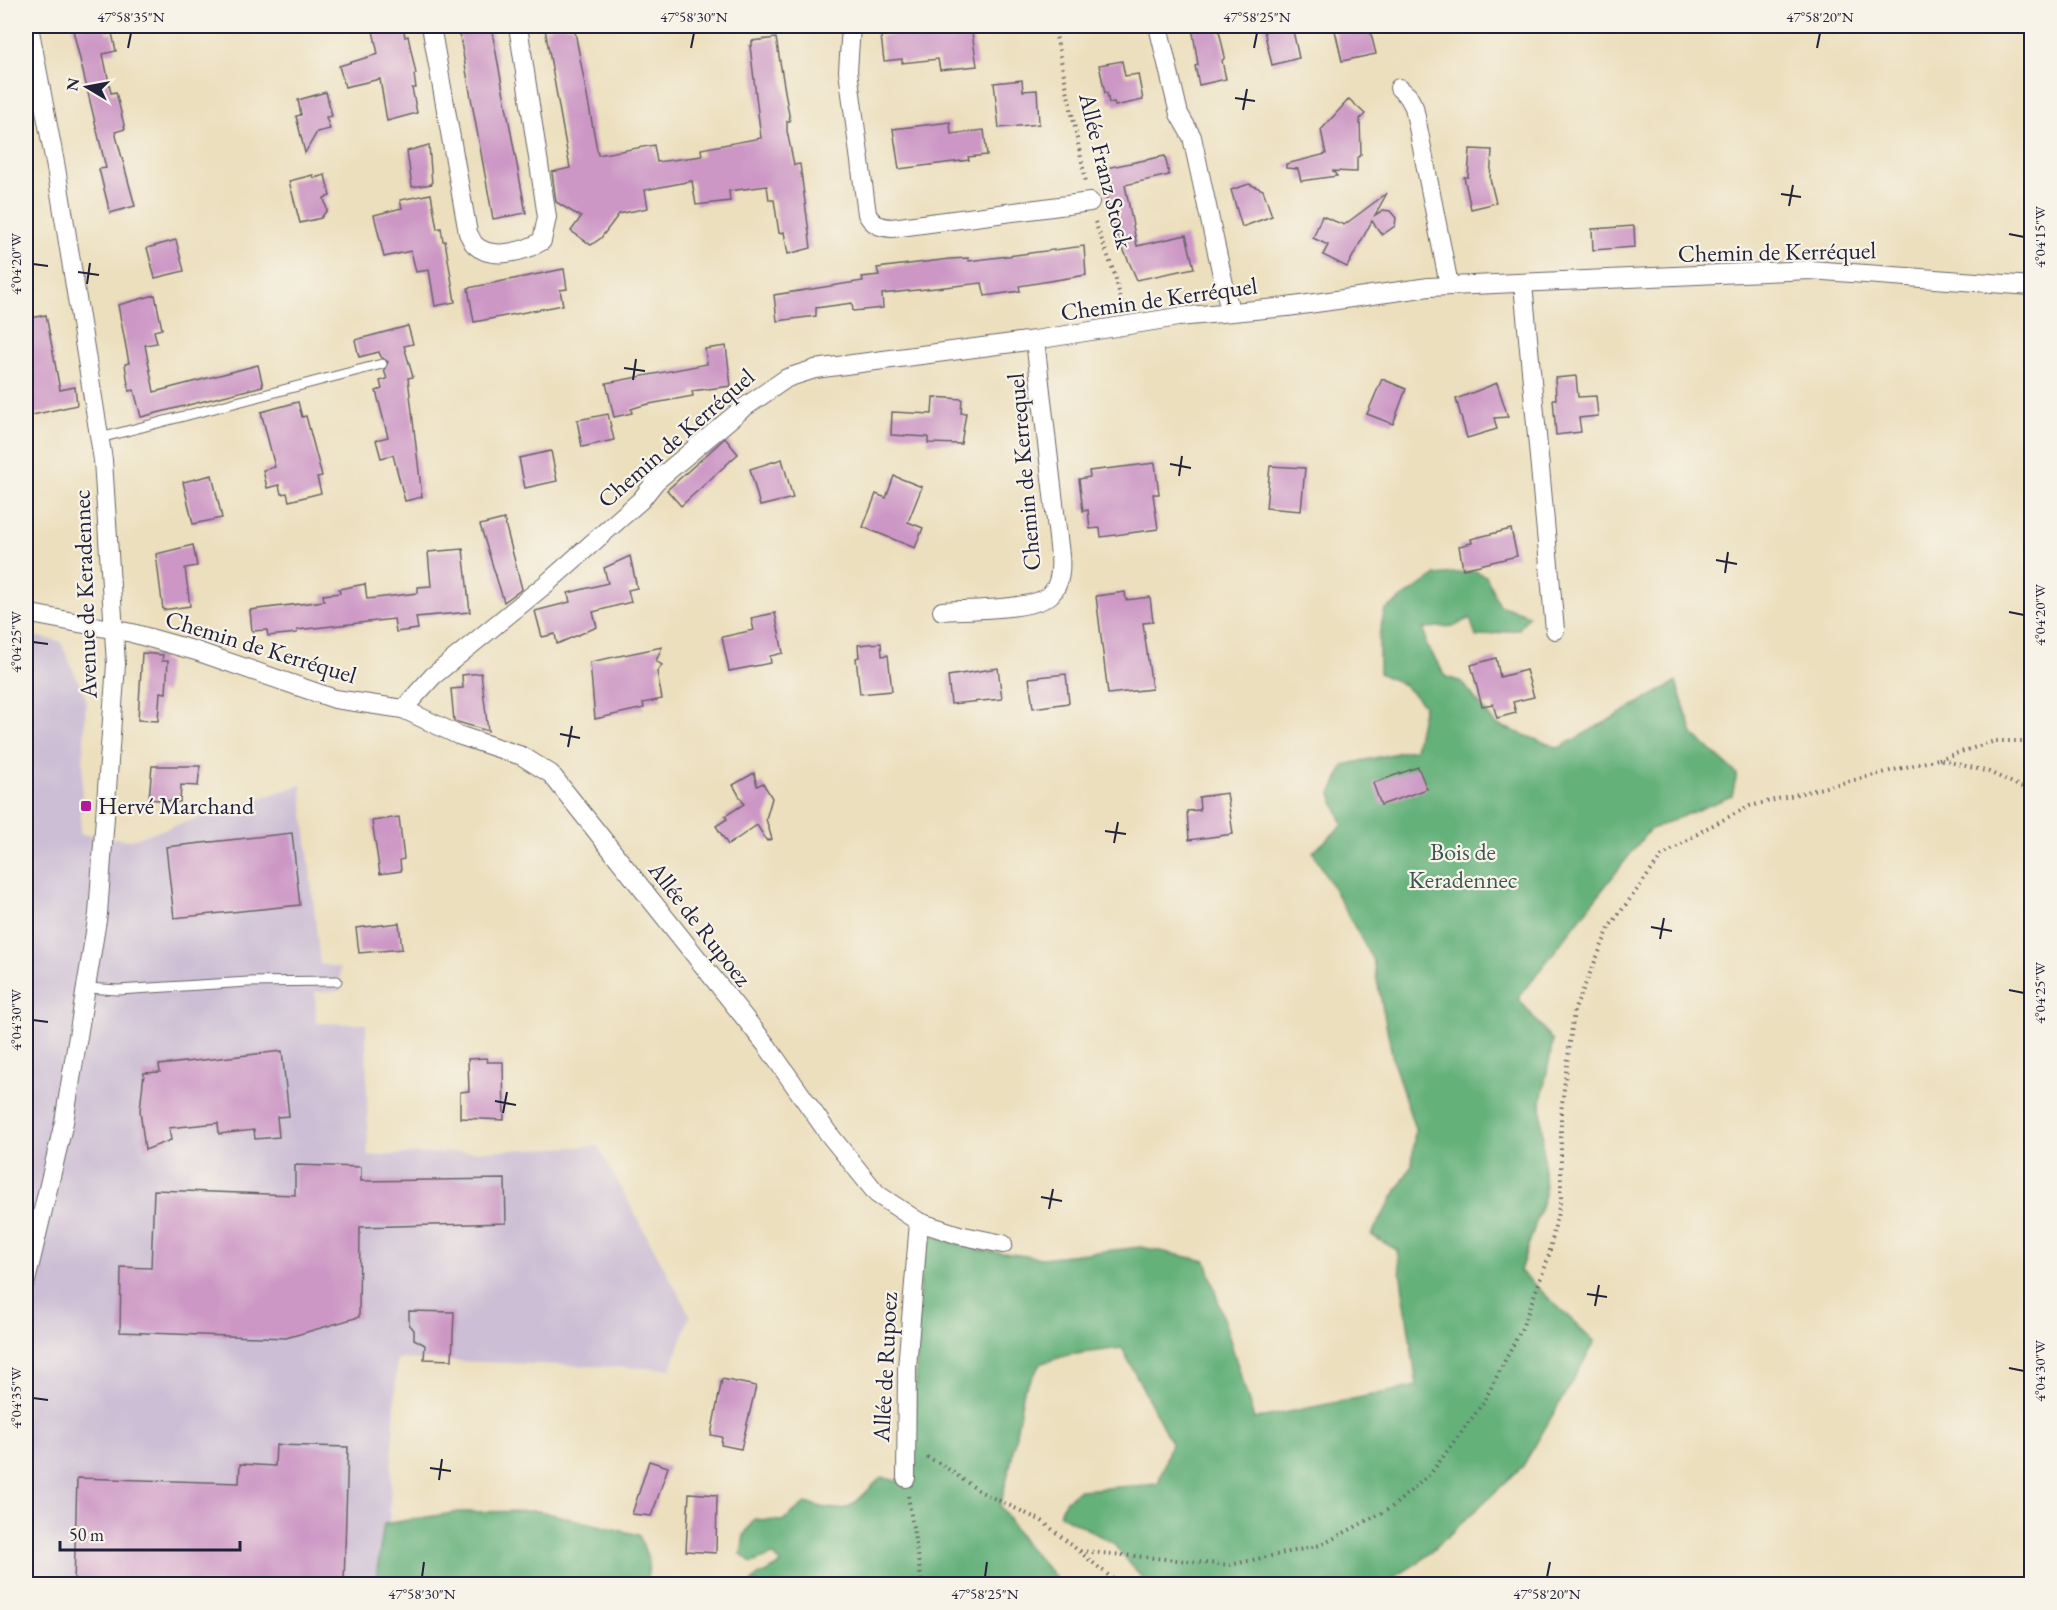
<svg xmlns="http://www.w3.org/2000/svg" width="2057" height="1610" font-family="'EB Garamond',serif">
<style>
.industrial{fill:#ccbed4}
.forest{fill:#65b17a;stroke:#446a5a;stroke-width:1.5}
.building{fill:#cc96c5}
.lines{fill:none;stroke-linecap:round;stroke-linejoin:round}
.lane-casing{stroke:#696468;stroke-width:11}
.street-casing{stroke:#696468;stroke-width:20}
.path{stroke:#696468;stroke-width:4;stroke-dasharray:1.5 4.5;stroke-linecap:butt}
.lane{stroke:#fff;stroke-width:9}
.street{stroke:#fff;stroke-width:18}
.ticks{fill:none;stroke:#22223b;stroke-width:2}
.poi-dot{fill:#b5179e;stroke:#f7f3e8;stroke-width:2}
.labels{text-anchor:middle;stroke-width:4.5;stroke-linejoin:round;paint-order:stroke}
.street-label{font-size:24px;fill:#22223b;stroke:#f7f3e8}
.poi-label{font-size:24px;fill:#22223b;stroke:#f7f3e8;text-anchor:start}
.park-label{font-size:24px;fill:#3d5654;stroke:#f7f3e8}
.neatline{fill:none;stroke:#22223b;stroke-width:2}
.ticks-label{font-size:15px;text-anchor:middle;fill:#22223b}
</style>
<rect width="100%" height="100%" fill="#f7f3e8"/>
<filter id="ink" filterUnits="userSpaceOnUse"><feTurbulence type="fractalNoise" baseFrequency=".0167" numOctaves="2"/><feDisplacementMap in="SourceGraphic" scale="12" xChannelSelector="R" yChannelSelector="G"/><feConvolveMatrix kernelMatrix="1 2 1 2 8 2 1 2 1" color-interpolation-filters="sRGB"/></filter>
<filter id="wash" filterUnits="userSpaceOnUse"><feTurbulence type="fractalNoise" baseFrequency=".008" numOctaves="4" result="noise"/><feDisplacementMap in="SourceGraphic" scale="24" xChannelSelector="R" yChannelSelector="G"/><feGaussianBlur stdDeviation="1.35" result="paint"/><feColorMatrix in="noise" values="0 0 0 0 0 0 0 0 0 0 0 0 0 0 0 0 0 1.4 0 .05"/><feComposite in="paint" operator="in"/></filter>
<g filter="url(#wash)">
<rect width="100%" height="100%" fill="#ecdfbd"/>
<polygon class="industrial" points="26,635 60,641 86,698 80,834 131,840 301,785 320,964 340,968 341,991 315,992 316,1023 366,1024 368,1156 598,1146 690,1315 671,1369 397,1359 386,1584 26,1584"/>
<g class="forest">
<path d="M1475 571 1486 576 1499 605 1529 615 1519 629 1476 637 1470 618 1455 626 1424 628 1426 644 1446 677 1462 682 1495 724 1559 748 1676 682 1693 734 1737 774 1732 796 1649 830 1518 998 1553 1041 1541 1102 1545 1195 1520 1271 1595 1342 1523 1466 1422 1560 1384 1584H1147L1113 1543 1059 1514 1066 1500 1080 1490 1158 1484 1171 1443 1122 1348 1068 1355 1042 1363 1024 1389 1011 1462 1000 1506 1025 1544 1062 1584H750L758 1576 782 1564 773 1555 752 1563 741 1554 744 1535 754 1519 782 1521 805 1503C816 1505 831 1511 842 1509 855 1508 871 1485 882 1477L900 1482 912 1465 921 1250 926 1233 979 1250 1042 1258 1141 1247 1206 1261 1254 1419 1417 1386 1397 1250 1371 1235 1412 1165 1415 1129 1394 1064 1373 960 1313 852 1343 825 1331 794 1344 765 1415 749 1424 705 1404 685 1379 673V635L1385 610 1436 575Z"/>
<polygon points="539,1511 639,1535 649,1561 647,1584 514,1584 508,1582 375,1584 384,1524 459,1512"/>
</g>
<g id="blocks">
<g class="building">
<polygon points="72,26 105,26 107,34 112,33 116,51 103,54 111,93 116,92 125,129 115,132 135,206 110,213 99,169 106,168"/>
<polygon points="372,26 403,26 405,37 408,36 416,74 414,75 416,88 412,88 417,113 387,121 380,79 345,87 339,66 378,54"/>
<polygon points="458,26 491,26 526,213 493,219"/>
<polygon points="549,26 574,26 598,155 654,145 657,162 702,156 701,149 761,138 750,46 752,46 752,41 776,38 790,121 787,121 787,131 794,165 800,164 811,248 788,254 784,232 779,233 774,200 769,200 767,186 729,191 730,201 696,205 692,181 645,190 648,208 619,214 601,238 591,245 571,231 581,217 556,202 552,172 570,168 545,29 550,29"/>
<polygon points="934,26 971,26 977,66 940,70 938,59 902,63 902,59 884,61 881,36 935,30"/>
<polygon points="1192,26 1218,26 1225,57 1222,61 1226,79 1199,85 1195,66 1198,65"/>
<polygon points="1263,26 1292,26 1299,58 1272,65"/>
<polygon points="1334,26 1369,26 1376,54 1342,61"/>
<polygon points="1122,61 1125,76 1138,74 1143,100 1115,106 1114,102 1109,103 1107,93 1105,93 1099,65"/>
<polygon points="1022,80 1023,91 1037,90 1039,124 999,128 994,83"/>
<polygon points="326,92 332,116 326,117 330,129 317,132 305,153 296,116 301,115 298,100"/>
<polygon points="1349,99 1365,114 1360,119 1361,155 1357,158 1357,172 1333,171 1337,176 1301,181 1298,169 1286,168 1286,164 1326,154 1321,130"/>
<polygon points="950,122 951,134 984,130 987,155 968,157 969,160 899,169 893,129"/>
<polygon points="429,145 432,184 412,187 407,151"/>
<polygon points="1470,149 1492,150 1490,179 1496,203 1471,209 1464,177 1468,177"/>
<polygon points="1165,156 1169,175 1125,185 1137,246 1186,235 1194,268 1137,280 1112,224 1101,169"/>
<polygon points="313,175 314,178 325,175 330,196 324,198 327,210 321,218 300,223 289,181"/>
<polygon points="1249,184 1263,190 1272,216 1242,227 1231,190"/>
<polygon points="1387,193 1375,215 1383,210 1390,211 1396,218 1395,226 1382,235 1372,221 1347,267 1323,255 1328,245 1313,238 1322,216 1344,225"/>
<polygon points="431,194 437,229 441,228 443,241 445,241 455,302 435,306 429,270 416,272 411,251 384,257 374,215 402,208 400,200"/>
<polygon points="1634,226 1635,247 1593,250 1592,229"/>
<polygon points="176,240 184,271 155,278 147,248"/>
<polygon points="1084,246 1086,275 1019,286 1020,291 985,296 982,283 917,290 882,294 883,308 853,311 852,303 816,308 816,316 777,321 774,295 863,281 862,277 879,275 877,268 950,259 968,258 969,261"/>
<polygon points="564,269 567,289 560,290 563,305 474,322 468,288"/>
<polygon points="155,295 162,329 154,331 157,343 145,345 154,392 258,365 263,386 141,417 134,390 129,391 125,364 129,363 118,305"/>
<polygon points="46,315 60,390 75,387 77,405 28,416 26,319"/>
<polygon points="408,326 413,344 404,346 413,377 408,378 422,497 405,501 393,455 381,458 376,440 388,437 376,391 382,389 380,381 387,379 384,370 388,362 381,357 379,352 359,357 355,340"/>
<polygon points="726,346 731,386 692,391 693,396 644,405 631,409 632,413 614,417 606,383 707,364 705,349"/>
<polygon points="1576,376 1578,397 1596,396 1598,416 1579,418 1581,432 1556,435 1553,399 1556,399 1555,378"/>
<polygon points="1382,379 1406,389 1393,424 1367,414"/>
<polygon points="1497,383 1508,417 1494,418 1497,429 1467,438 1456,399"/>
<polygon points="933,397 962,399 961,413 966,413 961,444 928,443 928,437 891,435 892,412 932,414"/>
<polygon points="298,402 302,417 306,416 322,476 317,477 321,493 289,501 287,493 281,494 279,485 267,488 263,470 275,467 261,412"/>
<polygon points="608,414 614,440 582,447 577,420"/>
<polygon points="725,438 738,454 681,506 667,490"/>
<polygon points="551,451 557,481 525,488 519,458"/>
<polygon points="782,459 793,498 760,506 750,469"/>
<polygon points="1155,463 1159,494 1153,494 1158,529 1101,537 1100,528 1090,529 1088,510 1083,511 1079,479 1090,477 1089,471"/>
<polygon points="1270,466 1305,468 1301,511 1266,508"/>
<polygon points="212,475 222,518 193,524 183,482"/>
<polygon points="894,476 922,487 908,522 923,528 915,548 863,527 876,494 886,498"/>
<polygon points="504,519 522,589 504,602 480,525"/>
<polygon points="1511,529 1517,556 1463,569 1459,546 1472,543 1471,539"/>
<polygon points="193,545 197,566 185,568 190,606 163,610 156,554"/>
<polygon points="463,549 470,612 416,617 418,629 396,632 394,619 297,630 297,633 268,636 267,630 252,631 250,610 324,601 323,595 340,593 339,589 365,584 367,599 418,593 418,587 431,586 428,552"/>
<polygon points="630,556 637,588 628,590 631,602 593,612 597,627 557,644 555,634 542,637 535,611 570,602 568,593 608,583 604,568"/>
<polygon points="1125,592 1126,600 1150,597 1153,622 1143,623 1152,689 1108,694 1096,596"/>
<polygon points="775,613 783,653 770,656 771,663 729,671 722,637 754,630 751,618"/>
<polygon points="881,643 882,656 888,655 892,691 860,694 856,658 859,657 858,645"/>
<polygon points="662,647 656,661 662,665 657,672 662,699 643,703 644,708 595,719 590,662"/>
<polygon points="142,653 163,655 162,661 168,661 166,693 160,692 158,721 138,720"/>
<polygon points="1496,658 1500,677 1526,670 1534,697 1513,702 1516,713 1497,718 1493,704 1482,706 1471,665"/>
<polygon points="998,668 1002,699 951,704 948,676"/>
<polygon points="481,673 488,731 454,721 451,689 463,688 462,675"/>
<polygon points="1066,674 1069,703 1033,708 1029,678"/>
<polygon points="152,766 200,766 198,786 181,785 180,802 149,799"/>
<polygon points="1418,767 1427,789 1381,805 1373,783"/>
<polygon points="754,773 757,786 763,783 772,798 766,819 772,839 767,841 757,825 728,845 716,826 727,819 725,816 744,804 733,785"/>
<polygon points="1227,793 1233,834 1189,840 1187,811 1200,810 1199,797"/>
<polygon points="399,817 404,859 400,860 401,871 380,874 372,821"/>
<polygon points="292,833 300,905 174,918 166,847"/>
<polygon points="399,923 402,949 359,953 356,928"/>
<polygon points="282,1051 289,1116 277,1117 279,1137 255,1139 254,1130 219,1134 218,1123 169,1128 171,1140 145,1150 140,1110 144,1073 160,1072 159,1065"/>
<polygon points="487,1058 487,1062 503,1062 504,1120 460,1118 460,1092 469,1091 468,1059"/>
<polygon points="295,1165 361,1167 361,1181 505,1179 506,1223 360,1227 359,1317 286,1338 120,1332 121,1267 151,1268 154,1190 295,1195"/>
<polygon points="409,1311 454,1312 452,1360 424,1359 425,1345 414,1339 414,1330 409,1324"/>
<polygon points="722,1379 756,1386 741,1449 721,1445 722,1437 711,1435"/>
<polygon points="276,1445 348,1447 344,1584 74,1584 77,1478 239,1483 240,1464 275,1466"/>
<polygon points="649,1461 668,1467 655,1506 651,1516 632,1514"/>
<polygon points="689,1493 717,1495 716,1553 686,1551"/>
</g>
</g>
</g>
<g filter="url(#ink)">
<use href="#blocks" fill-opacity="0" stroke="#696468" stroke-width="1.5"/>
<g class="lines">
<g class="lane-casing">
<g id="lane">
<polyline points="100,438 382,364"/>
<polyline points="87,988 118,990 248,982 337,981"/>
</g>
</g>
<g class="street-casing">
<g id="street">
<path d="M431 26 468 233C470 236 472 242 475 245 492 261 526 251 542 241L547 217 518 26"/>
<path d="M851 26 848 71 867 214C873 225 880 227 892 228L1090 202"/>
<polyline points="1158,26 1179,114 1192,137 1230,312"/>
<polyline points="1399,88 1408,96 1414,107 1449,285"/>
<polyline points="1523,284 1555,630"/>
<path d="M942 611C966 609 1035 611 1051 594 1061 584 1061 568 1060 555L1035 340"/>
<polyline points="26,613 132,633 196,651 335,699 403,709 433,676 546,584 641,500 656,481 742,409 787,378 815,369 1035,340 1178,317 1287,307 1429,287 1810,270 2032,286"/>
<polyline points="403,709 458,735 522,756 551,774 767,1046 828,1133 877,1194 919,1222 959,1235 1003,1244"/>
<polyline points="26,1281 64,1122 98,914 116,664 103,460 56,168 29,26"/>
<polyline points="906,1478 907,1368 919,1222"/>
</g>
</g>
<g class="path">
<polyline points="1054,26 1086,182"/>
<polyline points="1095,222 1115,275 1122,306"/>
<polyline points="1939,759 1995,741 2032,741"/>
<polyline points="927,1457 941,1464 979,1491 1042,1521 1119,1584"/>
<polyline points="908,1496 922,1584"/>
<polyline points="1080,1551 1230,1565 1321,1545 1391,1508 1431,1473 1483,1403 1522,1328 1548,1259 1561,1198 1561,1112 1574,1011 1610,926 1662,856 1705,829 1750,806 1938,759 1989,772 2032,792"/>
</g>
<use href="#lane" class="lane"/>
<use href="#street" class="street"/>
</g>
</g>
<path class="ticks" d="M128 48 131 33M691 48 694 33M1254 48 1257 33M1817 48 1820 33M1235 98 1255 101M1243 110 1247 89M1781 194 1801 197M1789 206 1793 185M2009 234 2024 237M33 264 48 266M78 272 99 275M87 284 90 263M624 368 645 371M633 380 636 359M1170 464 1191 468M1179 476 1182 456M1716 560 1737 564M1725 573 1728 552M2009 612 2024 615M33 642 48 644M560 734 580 738M568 747 572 726M1105 831 1126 834M1114 843 1118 822M1651 927 1672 931M1660 939 1664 918M2009 990 2024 993M33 1020 48 1022M495 1101 516 1105M503 1113 507 1092M1041 1197 1062 1201M1049 1209 1053 1189M1587 1294 1607 1297M1595 1306 1599 1285M2009 1368 2024 1371M33 1398 48 1400M430 1468 451 1471M439 1480 442 1459M422 1577 424 1562M985 1577 987 1562M1547 1577 1550 1562"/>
<rect class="poi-dot" x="80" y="800" width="12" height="12" rx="3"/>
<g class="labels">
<g class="street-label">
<text transform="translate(1106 171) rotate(76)" y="8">Allée Franz Stock</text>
<text transform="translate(1777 252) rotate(-1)" y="8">Chemin de Kerréquel</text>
<text transform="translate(1159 299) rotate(-8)" y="8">Chemin de Kerréquel</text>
<text transform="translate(676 438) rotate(-41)" y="8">Chemin de Kerréquel</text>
<text transform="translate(1024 472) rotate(-95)" y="8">Chemin de Kerrequel</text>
<text transform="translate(85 594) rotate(-92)" y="8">Avenue de Keradennec</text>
<text transform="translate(261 647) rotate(17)" y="8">Chemin de Kerréquel</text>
<text transform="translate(700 924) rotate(52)" y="8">Allée de Rupoez</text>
<text transform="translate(885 1367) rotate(-87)" y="8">Allée de Rupoez</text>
</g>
<g class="poi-label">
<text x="98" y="814">Hervé Marchand</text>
</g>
<g class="park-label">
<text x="1463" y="860">Bois de<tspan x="1463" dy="28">Keradennec</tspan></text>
</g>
</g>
<rect width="2057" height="1610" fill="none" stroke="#f7f3e8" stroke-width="66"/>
<g transform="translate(87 87) rotate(280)" stroke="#f7f3e8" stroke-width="4.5" paint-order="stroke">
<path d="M0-4.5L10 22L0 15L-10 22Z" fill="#22223b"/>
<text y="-9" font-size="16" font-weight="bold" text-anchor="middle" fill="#22223b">N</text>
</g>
<path d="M60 1541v9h180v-9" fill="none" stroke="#22223b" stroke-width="3"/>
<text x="69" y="1541" font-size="18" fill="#22223b" stroke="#f7f3e8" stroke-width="4.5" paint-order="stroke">50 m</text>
<rect x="33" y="33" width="1991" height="1544" class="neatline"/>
<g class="ticks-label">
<text x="131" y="22">47°58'35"N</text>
<text x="694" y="22">47°58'30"N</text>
<text x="1257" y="22">47°58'25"N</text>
<text x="1820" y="22">47°58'20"N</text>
<text transform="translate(2040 237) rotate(-90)" y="5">4°04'15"W</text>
<text transform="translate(16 264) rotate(-90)" y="5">4°04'20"W</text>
<text transform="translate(2040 615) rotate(-90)" y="5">4°04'20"W</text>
<text transform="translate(16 642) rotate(-90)" y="5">4°04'25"W</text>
<text transform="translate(2040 993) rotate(-90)" y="5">4°04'25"W</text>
<text transform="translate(16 1020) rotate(-90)" y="5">4°04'30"W</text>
<text transform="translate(2040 1371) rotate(-90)" y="5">4°04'30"W</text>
<text transform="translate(16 1398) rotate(-90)" y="5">4°04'35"W</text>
<text x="422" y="1599">47°58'30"N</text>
<text x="985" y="1599">47°58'25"N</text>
<text x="1547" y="1599">47°58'20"N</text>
</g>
</svg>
